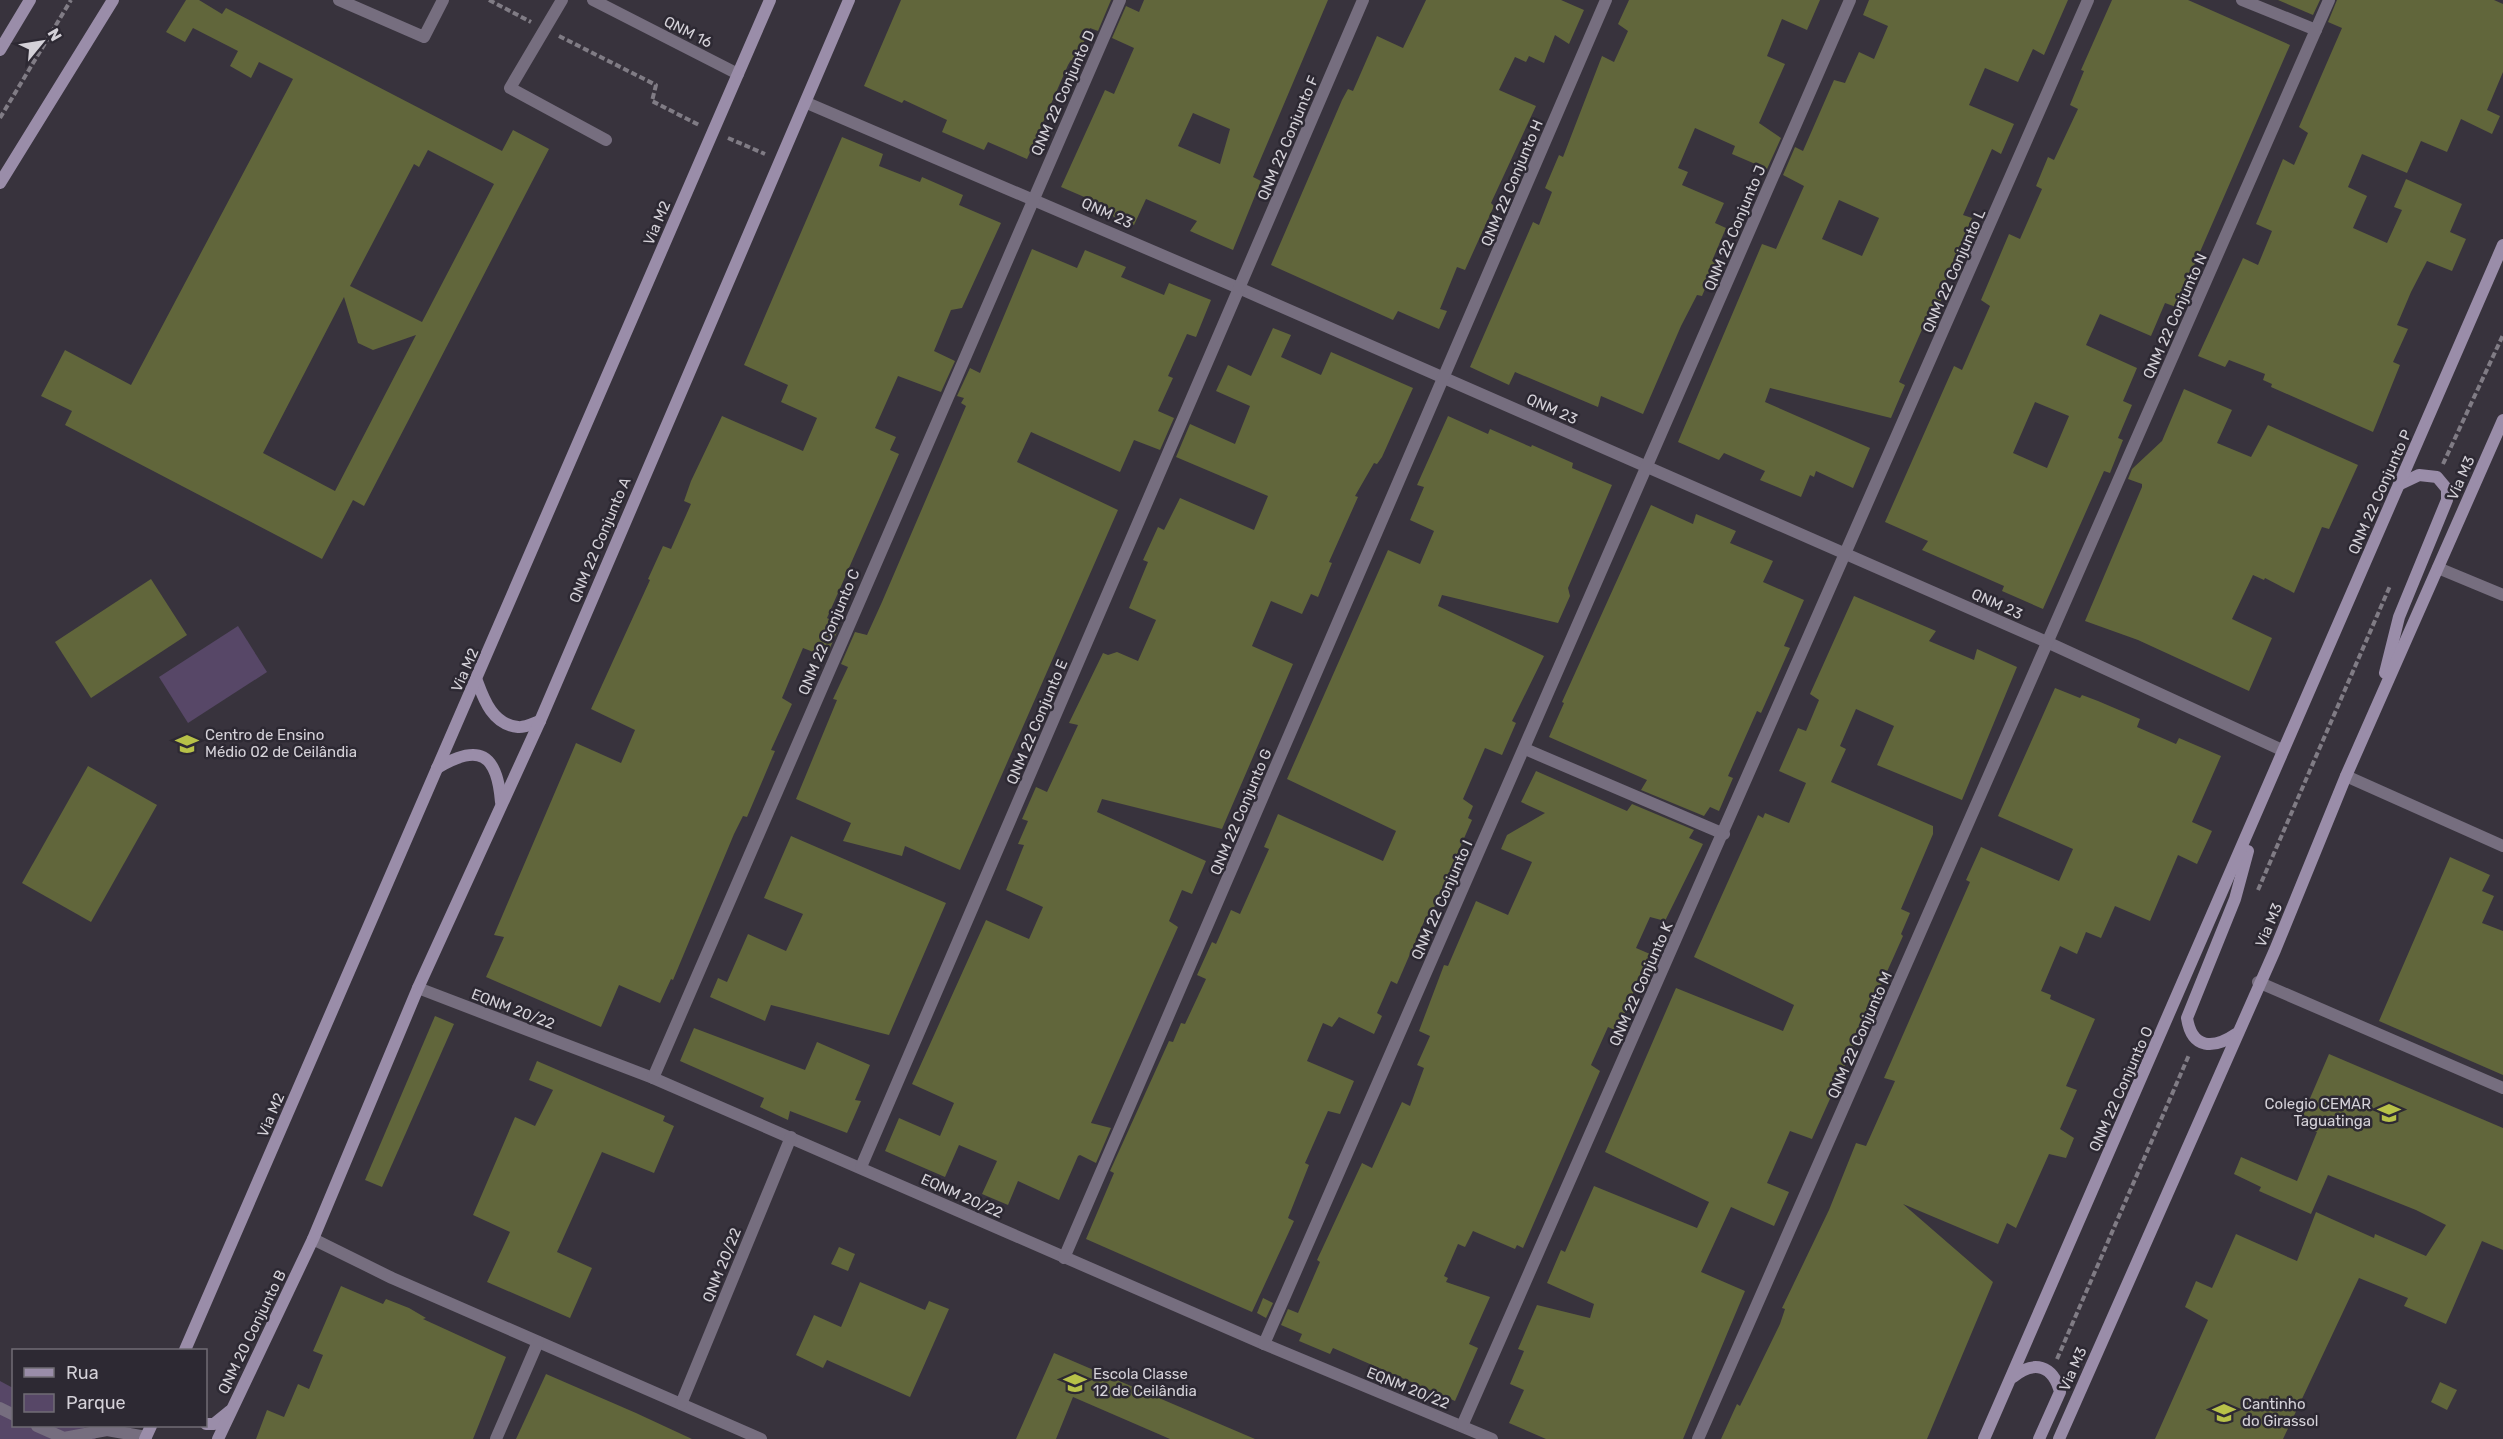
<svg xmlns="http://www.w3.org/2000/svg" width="2503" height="1439" font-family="Rubik,sans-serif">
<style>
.green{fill:#574767}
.building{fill:#61663b;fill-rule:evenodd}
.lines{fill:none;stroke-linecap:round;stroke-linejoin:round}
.path{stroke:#807c85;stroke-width:4;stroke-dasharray:6 3;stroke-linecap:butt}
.service{stroke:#766e7f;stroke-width:12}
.minor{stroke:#766e7f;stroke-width:12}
.tertiary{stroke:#766e7f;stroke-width:12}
.secondary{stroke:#9a8da9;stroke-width:12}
.labels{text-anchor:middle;stroke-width:5;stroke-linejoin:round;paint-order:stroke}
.street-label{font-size:15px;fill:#d4d1d8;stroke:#2d2933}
.poi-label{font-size:15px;fill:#d4d1d8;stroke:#2d2933;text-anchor:start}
</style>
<rect width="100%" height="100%" fill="#38333d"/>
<g class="green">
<polygon points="238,626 267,672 188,723 159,677"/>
<polygon points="0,1381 13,1388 14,1426 83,1426 96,1439 0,1439"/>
</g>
<g class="building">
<path d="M186 0H199L222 14 226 8 502 151 513 130 549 149 364 506 353 500 322 559 65 425 72 411 41 396 65 350 131 385 293 79 259 62 251 78 230 66 238 51 193 28 185 42 166 32ZM428 150 494 184 422 322 350 286 414 164 419 167ZM344 297 358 343 373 350 416 335 335 491 263 453Z"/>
<polygon points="901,0 1111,0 1098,31 1090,28 1075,62 1071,60 1068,65 1027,159 988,142 984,150 942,132 947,120 904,100 902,103 864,86"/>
<path d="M1144 0H1328L1253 177 1261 181 1233 250 1190 231 1197 221 1146 199 1134 225 1100 211 1103 205 1061 187 1105 90 1114 94 1134 48 1112 38 1126 6 1139 12ZM1193 113 1230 129 1220 164 1178 146Z"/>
<polygon points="1426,0 1561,0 1584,10 1569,44 1555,35 1544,63 1529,56 1526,62 1515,57 1499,90 1536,106 1491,203 1494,206 1465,270 1457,267 1440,309 1447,311 1439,329 1398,311 1393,320 1271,265 1342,100 1348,89 1353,91 1377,36 1403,48"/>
<polygon points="1629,0 1820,0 1807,30 1782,19 1767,56 1785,64 1759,123 1781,138 1767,169 1732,154 1735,146 1695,128 1678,168 1688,172 1682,185 1724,203 1715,223 1726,228 1712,261 1716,263 1702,296 1697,295 1681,326 1643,414 1601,396 1598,407 1515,372 1509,385 1470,367 1533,222 1539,225 1552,192 1545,188 1559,155 1563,157 1602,56 1614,62 1628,31 1618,24"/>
<path d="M1869 0H2068L2044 55 2033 49 2018 82 1985 68 1969 105 2014 124 2001 154 1992 149 1963 215 1972 218 1944 284 1947 286 1933 319 1928 316 1899 382 1905 385 1891 418 1770 388 1765 402 1870 448 1853 488 1816 471 1814 477 1810 475 1801 497 1760 480 1765 471 1724 453 1719 460 1678 442 1762 244 1776 249 1804 186 1783 175 1795 147 1803 151 1834 80 1845 83 1859 52 1874 59 1888 26 1863 15ZM1839 200 1879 218 1862 256 1822 239Z"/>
<path d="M2112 0H2188L2290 45 2176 307 2165 303 2151 336 2100 314 2086 345 2137 368 2123 401 2132 405 2118 438 2123 440 2110 473 2104 471 2043 609 2002 591 2004 586 1922 550 1928 541 1885 522 1954 366 1962 370 1990 306 1981 300 2009 234 2020 239 2042 189 2036 186 2048 157 2054 160 2078 109 2070 105 2084 71 2081 70ZM2035 402 2069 416 2047 468 2013 453Z"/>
<polygon points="2278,0 2320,0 2313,15"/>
<polygon points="2337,0 2494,0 2503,4 2503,72 2487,110 2500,116 2492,134 2461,119 2447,152 2421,141 2407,173 2362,154 2348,187 2367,196 2353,228 2387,243 2402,210 2394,207 2406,179 2462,204 2450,232 2466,239 2452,271 2427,261 2411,292 2397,325 2408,329 2393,362 2400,365 2373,432 2271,387 2272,384 2263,380 2265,374 2229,360 2225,367 2198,356 2243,258 2258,265 2272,231 2256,224 2283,159 2294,165 2308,133 2299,127 2342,28 2328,22"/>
<polygon points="842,137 883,154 879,166 920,182 922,177 963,195 959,205 1001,223 962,308 951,310 934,351 955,361 941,392 898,376 875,428 896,437 890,450 899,454 827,618 840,625 826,657 803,648 782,698 792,704 771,750 775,751 747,817 743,816 734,834 673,980 671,979 660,1003 619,985 601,1027 486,977 504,937 494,935 576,743 621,763 635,730 591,709 650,580 648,579 663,546 671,549 691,504 684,501 691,481 722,416 803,451 817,418 781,402 788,385 744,365"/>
<polygon points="1032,249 1077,268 1085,250 1126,267 1121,277 1164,295 1169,283 1211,300 1196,337 1187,334 1168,376 1173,378 1158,411 1174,418 1160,450 1134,440 1120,472 1031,432 1017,462 1118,510 960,870 905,846 902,856 843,841 851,823 796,799 837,700 833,699 848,667 841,664 855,632 867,635 882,602 966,406 961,403 964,398 957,396 970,368 980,373"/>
<polygon points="1273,328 1291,335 1281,357 1321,375 1331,352 1413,388 1382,457 1377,464 1374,463 1355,496 1358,497 1329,562 1332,563 1318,597 1311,594 1302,614 1271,601 1252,646 1293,664 1222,829 1102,799 1097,812 1206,861 1192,894 1182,890 1169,921 1178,927 1091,1123 1111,1128 1096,1163 1080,1155 1078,1156 1059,1200 1018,1181 1008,1205 982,1194 997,1161 959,1145 945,1177 885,1151 899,1118 940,1136 954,1103 912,1084 986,920 1029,939 1043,907 1006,890 1024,845 1018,844 1028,821 1022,819 1036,787 1047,792 1078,725 1069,723 1103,653 1108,655 1117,652 1138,661 1156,620 1129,608 1148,562 1143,560 1158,527 1164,530 1180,498 1254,530 1268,496 1176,457 1190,424 1235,444 1250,406 1216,391 1228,365 1251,376"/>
<polygon points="2184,389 2232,410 2217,443 2251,457 2268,425 2358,465 2329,529 2322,527 2294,593 2265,578 2264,580 2253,575 2232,619 2272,638 2249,691 2138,640 2085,621 2142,487 2142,484 2128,479 2132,469 2162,441"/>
<polygon points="1448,416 1488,434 1490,429 1531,447 1532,445 1573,463 1572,468 1612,485 1568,588 1570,596 1558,623 1442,595 1438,606 1544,656 1512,721 1516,723 1502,755 1485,748 1463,799 1473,806 1468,818 1472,820 1429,919 1426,917 1397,984 1391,981 1377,1013 1382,1016 1374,1034 1339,1017 1332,1027 1323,1023 1307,1061 1354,1081 1340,1114 1328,1111 1305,1163 1309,1165 1288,1218 1294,1221 1252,1312 1086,1239 1114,1173 1110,1171 1169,1041 1173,1042 1181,1023 1185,1024 1206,979 1197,975 1212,942 1216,944 1231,910 1240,914 1269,849 1264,847 1278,814 1383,861 1396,831 1287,779 1388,550 1420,564 1434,531 1410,520 1424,487 1417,485"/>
<polygon points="1651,505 1693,524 1696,514 1736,531 1730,543 1773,561 1763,582 1804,600 1784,646 1790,648 1761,713 1757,711 1728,776 1733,778 1719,811 1710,807 1704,816 1641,790 1647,780 1549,737 1564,703 1562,702"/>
<polygon points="151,579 187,635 91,698 55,642"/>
<polygon points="1854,596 1936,631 1929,641 1974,660 1977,649 2017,667 1962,800 1877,765 1894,726 1856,709 1840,746 1846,749 1831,782 1933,826 1933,834 1901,909 1910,913 1901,934 1903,936 1812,1139 1790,1131 1767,1183 1789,1192 1774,1226 1731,1207 1701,1272 1745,1291 1683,1439 1546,1439 1509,1423 1524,1390 1510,1384 1524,1351 1518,1349 1537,1305 1590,1318 1594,1304 1547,1283 1561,1250 1565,1252 1594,1186 1697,1228 1709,1202 1605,1152 1676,988 1783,1031 1794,1005 1694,957 1758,815 1763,818 1765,813 1789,823 1806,783 1779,771 1798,728 1806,731 1819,700 1810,694"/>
<polygon points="2055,688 2080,698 2082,695 2098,701 2140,719 2137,727 2176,744 2179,738 2221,756 2192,822 2212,831 2197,864 2178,855 2150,921 2115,906 2101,938 2086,932 2077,954 2060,946 2041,991 2051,995 2050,999 2095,1019 2066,1086 2077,1090 2060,1129 2074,1138 2066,1158 2049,1154 2016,1228 2007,1223 1998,1244 1903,1204 1993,1282 1927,1439 1721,1439 1737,1404 1740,1406 1780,1324 1785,1309 1782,1308 1829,1210 1856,1143 1866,1146 1895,1081 1884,1078 1970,882 1966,880 1981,847 2059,881 2073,849 1998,816"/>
<polygon points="88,766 157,805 91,922 22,883"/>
<polygon points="1536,771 1627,811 1632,804 1694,830 1689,838 1703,844 1665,921 1650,917 1636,948 1650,954 1617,1031 1608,1027 1591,1065 1600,1071 1523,1248 1517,1245 1515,1249 1473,1231 1465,1247 1458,1244 1444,1276 1448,1278 1446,1282 1490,1297 1469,1344 1478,1348 1455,1401 1333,1348 1330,1354 1299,1341 1302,1334 1281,1325 1288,1309 1298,1313 1320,1262 1317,1260 1362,1163 1372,1168 1402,1102 1410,1106 1424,1068 1417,1065 1430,1036 1419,1031 1444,965 1448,966 1476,901 1508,915 1532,862 1501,849 1507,835 1545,813 1521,802"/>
<polygon points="791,836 946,903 889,1035 771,1005 765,1021 710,997 718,978 727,982 748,934 786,951 803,914 764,898"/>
<polygon points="2450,857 2490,875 2482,891 2494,896 2482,923 2503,931 2503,1075 2379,1021"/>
<polygon points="435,1016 454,1024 382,1187 365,1180"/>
<polygon points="694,1028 805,1070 817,1042 870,1065 855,1100 861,1101 847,1133 790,1111 788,1120 760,1107 764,1098 680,1061"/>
<polygon points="2329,1054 2503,1128 2503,1250 2482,1241 2446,1324 2404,1306 2408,1298 2359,1278 2283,1439 2155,1439 2208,1320 2185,1307 2196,1281 2212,1288 2236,1234 2297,1261 2316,1212 2374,1238 2375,1234 2426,1256 2446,1225 2416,1210 2328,1175 2311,1214 2259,1191 2261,1187 2234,1174 2241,1157 2297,1181 2317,1132 2299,1124"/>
<polygon points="537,1061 665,1116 663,1121 674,1126 654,1173 602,1152 557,1252 592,1268 570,1318 487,1282 510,1232 473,1215 515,1117 535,1126 553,1090 529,1080"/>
<polygon points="839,1247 855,1254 848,1271 831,1264"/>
<polygon points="860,1282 925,1310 929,1301 949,1309 910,1397 827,1360 823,1368 796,1355 814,1315 841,1327"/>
<polygon points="341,1286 383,1304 386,1299 409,1308 426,1318 423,1319 506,1357 473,1439 256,1439 267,1410 284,1417 298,1384 309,1389 323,1355 313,1351"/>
<polygon points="1263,1298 1273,1303 1266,1318 1257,1313"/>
<polygon points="1054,1353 1173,1404 1255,1439 1170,1439 1073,1397 1056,1439 1016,1439"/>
<polygon points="546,1374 636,1413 692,1439 516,1439"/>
<polygon points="2440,1382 2457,1390 2447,1410 2431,1402"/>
</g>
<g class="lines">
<g class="path">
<polyline points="489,0 531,22"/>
<polyline points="559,36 656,85 652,101 699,125"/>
<polyline points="0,118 71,0"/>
<polyline points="728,138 765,154"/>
<polyline points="2443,464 2503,335"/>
<polyline points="2258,890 2390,586"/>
<polyline points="2057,1359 2189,1055"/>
</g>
<g class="service">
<polyline points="339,0 424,37 443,0"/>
<polyline points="562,0 510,88 606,140"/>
<polyline points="2258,982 2503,1088"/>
<polyline points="0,1408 14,1415"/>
<polyline points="37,1426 64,1438 107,1430 146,1437"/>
</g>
<g class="minor">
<polyline points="593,0 738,74"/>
<polyline points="2242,0 2316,30"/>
<polyline points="807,103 1241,289 2049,643 2282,750"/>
<polyline points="2438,568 2503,595"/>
<polyline points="1525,749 1724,834"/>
<polyline points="418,988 653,1078 1264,1344 1492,1439"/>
<polyline points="653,1078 1120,0"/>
<polyline points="861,1167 1363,0"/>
<polyline points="313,1239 392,1278 761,1439"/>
<polyline points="1064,1258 1606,0"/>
<polyline points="1264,1344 1850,0"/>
<polyline points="681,1404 791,1137"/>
<polyline points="1462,1426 2088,0"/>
<polyline points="496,1439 538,1342"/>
<polyline points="1698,1439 2329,0"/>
</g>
<polyline class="tertiary" points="2346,776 2503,846"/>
<g class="secondary">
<polyline points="0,50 30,0"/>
<polyline points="0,183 113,0"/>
<polyline points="2385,673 2399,617 2447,500 2447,489 2437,477 2419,475 2400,484"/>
<path d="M477 681C484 700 493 725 518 727 524 728 534 723 540 721"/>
<path d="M437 768C479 743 497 753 501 802"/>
<path d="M2236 1034C2214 1049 2192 1050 2187 1018L2235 899 2248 851"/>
<polyline points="185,1350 770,0"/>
<path d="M2013 1377C2034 1360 2053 1365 2060 1392L2039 1439"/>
<polyline points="206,1424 214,1424 230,1411"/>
<polyline points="145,1439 151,1426"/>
<polyline points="218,1439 313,1239 418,988 540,721 849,0"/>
<polyline points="1984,1439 2503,245"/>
<polyline points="2059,1439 2275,950 2346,776 2503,420"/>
</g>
</g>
<defs>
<g id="school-bare" transform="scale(1.8)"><path d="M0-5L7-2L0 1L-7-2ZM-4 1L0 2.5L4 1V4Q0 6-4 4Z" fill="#b7c148" stroke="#2d2933" stroke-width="2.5" paint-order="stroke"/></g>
</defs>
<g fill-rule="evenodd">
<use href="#school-bare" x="187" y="744"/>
<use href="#school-bare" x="2389" y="1113"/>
<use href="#school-bare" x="1075" y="1383"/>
<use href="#school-bare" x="2224" y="1413"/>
</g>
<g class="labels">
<g class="street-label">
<text transform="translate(688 32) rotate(27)" y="5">QNM 16</text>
<text transform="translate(1063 93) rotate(-66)" y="5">QNM 22 Conjunto D</text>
<text transform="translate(1288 138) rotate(-67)" y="5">QNM 22 Conjunto F</text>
<text transform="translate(1512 183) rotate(-67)" y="5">QNM 22 Conjunto H</text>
<text transform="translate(1107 213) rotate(24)" y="5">QNM 23</text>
<text transform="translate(657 223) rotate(-67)" y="5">Via M2</text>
<text transform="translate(1735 228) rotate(-67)" y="5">QNM 22 Conjunto J</text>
<text transform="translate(1954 271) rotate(-66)" y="5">QNM 22 Conjunto L</text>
<text transform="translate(2175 316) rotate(-66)" y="5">QNM 22 Conjunto N</text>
<text transform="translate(1552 409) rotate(24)" y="5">QNM 23</text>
<text transform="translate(2461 478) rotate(-66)" y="5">Via M3</text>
<text transform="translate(2380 492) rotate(-66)" y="5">QNM 22 Conjunto P</text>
<text transform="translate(600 540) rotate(-67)" y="5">QNM 22 Conjunto A</text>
<text transform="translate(1997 604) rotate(24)" y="5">QNM 23</text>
<text transform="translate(829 632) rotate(-67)" y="5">QNM 22 Conjunto C</text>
<text transform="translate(465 670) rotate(-66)" y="5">Via M2</text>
<text transform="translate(1037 722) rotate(-67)" y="5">QNM 22 Conjunto E</text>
<text transform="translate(1241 812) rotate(-67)" y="5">QNM 22 Conjunto G</text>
<text transform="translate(1442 900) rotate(-66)" y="5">QNM 22 Conjunto I</text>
<text transform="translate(2269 925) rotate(-67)" y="5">Via M3</text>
<text transform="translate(1641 984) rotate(-66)" y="5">QNM 22 Conjunto K</text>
<text transform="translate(513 1009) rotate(21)" y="5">EQNM 20/22</text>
<text transform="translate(1860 1035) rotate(-66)" y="5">QNM 22 Conjunto M</text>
<text transform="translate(2121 1089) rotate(-66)" y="5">QNM 22 Conjunto O</text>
<text transform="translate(271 1115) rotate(-67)" y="5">Via M2</text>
<text transform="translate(962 1196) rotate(24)" y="5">EQNM 20/22</text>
<text transform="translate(722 1265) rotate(-68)" y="5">QNM 20/22</text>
<text transform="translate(252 1332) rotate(-64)" y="5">QNM 20 Conjunto B</text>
<text transform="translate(2073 1369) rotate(-66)" y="5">Via M3</text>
<text transform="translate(1408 1388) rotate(22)" y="5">EQNM 20/22</text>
</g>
<g class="poi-label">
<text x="205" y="740">Centro de Ensino<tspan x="205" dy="17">Médio 02 de Ceilândia</tspan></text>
<text x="2371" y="1109" text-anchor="end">Colegio CEMAR<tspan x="2371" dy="17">Taguatinga</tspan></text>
<text x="1093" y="1379">Escola Classe<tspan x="1093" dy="17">12 de Ceilândia</tspan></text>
<text x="2242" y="1409">Cantinho<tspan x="2242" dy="17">do Girassol</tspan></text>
</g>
</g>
<rect x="12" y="1349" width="195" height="78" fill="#2d2933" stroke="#706c75" stroke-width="1.5"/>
<rect x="24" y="1368" width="30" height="9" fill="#9a8da9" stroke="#706c75" stroke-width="1.5"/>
<text x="66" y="1379" font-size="18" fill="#d4d1d8">Rua</text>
<rect x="24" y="1394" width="30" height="18" fill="#574767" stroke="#706c75" stroke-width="1.5"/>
<text x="66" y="1409" font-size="18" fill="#d4d1d8">Parque</text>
<g transform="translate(42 42) rotate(60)" stroke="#2d2933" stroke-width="4.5" paint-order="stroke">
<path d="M0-4.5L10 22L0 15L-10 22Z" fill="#d4d1d8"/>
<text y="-9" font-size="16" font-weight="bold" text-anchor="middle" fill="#d4d1d8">N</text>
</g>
</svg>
